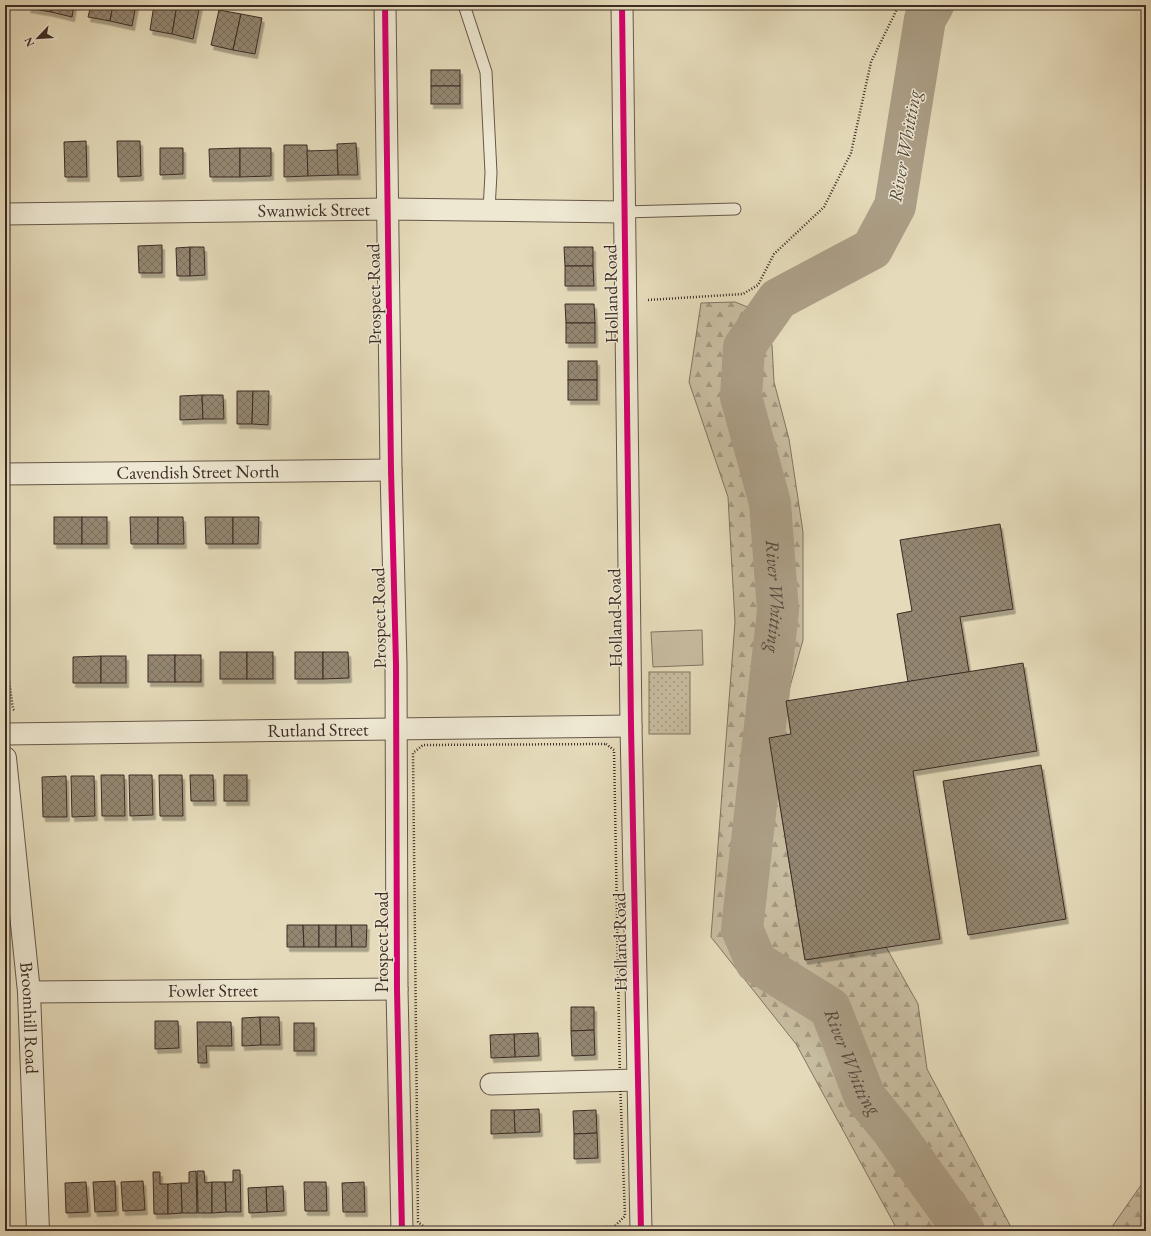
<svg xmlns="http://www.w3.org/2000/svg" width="1151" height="1236" font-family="'EB Garamond',serif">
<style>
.grass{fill:#c8bda1;stroke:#827463}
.forest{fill:url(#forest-firs);stroke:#827463}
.park{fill:url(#park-dots);stroke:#827463}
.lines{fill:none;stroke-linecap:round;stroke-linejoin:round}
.river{stroke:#ac9f87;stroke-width:42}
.building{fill:url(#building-cross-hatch);stroke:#3c2b25;filter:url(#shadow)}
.service-casing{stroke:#66574a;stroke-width:13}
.minor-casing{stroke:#66574a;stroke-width:23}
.tertiary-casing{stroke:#66574a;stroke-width:24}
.path{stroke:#3c2b25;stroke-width:2.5;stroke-dasharray:1 2;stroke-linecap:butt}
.service{stroke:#eee8d2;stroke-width:11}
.minor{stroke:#eee8d2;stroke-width:21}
.tertiary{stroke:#eee8d2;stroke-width:22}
.cycleway-casing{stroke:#eee8d2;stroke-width:8}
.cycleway{stroke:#d6006c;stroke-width:6}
.labels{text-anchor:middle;stroke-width:3;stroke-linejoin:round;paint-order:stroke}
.street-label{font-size:18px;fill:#3c2b25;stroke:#eee8d2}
.water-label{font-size:19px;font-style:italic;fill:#58483e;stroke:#eee8d2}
</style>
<defs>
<pattern id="forest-firs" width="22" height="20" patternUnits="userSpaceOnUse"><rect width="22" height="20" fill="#c8bda1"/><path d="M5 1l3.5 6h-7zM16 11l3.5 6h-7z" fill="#a49a83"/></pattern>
<pattern id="park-dots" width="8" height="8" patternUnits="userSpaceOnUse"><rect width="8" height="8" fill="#c8bda1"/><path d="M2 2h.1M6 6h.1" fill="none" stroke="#a49a83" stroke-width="1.8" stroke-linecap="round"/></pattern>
<pattern id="building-cross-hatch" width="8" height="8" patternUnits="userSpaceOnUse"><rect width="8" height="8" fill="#948772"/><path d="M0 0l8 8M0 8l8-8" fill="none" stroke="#7a6f5d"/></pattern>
<filter id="shadow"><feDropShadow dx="2.5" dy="4.5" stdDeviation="0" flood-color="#0004"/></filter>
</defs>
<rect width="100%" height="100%" fill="#e5dbba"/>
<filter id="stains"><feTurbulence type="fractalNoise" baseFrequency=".005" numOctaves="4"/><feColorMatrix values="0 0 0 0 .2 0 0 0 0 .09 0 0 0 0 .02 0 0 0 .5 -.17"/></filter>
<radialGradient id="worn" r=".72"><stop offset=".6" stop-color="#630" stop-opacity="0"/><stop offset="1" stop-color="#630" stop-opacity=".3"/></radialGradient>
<polygon class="grass" points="702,630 703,665 653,667 651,632"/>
<g class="forest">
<polygon points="735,302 750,308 772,345 774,382 789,439 803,532 803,640 786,701 791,734 769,738 805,960 886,947 918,1004 927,1069 1013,1231 898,1231 796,1044 711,937 735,622 728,497 689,382 701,303"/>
<polygon points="1146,1178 1146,1231 1109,1231"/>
</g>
<rect class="park" x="649" y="672" width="41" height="62"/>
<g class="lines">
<path class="river" id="s1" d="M933 5 925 19 895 206 872 249 778 299 744 347 741 397 770 503 778 611 742 929 756 962 830 1008 865 1097 892 1130 964 1231"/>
</g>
<g class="building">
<polygon points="29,5 52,5 51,12 28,8"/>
<polygon points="52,5 74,5 72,17 51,12"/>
<polygon points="91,5 113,5 110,21 88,17"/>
<polygon points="113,5 136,5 132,26 110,21"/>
<polygon points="154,5 177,5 172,34 150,30"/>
<polygon points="177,5 200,5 193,39 172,34"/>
<polygon points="219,10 241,14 233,50 211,45"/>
<polygon points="241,14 262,18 255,54 233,50"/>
<rect x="431" y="70" width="29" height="16"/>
<rect x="431" y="86" width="29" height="18"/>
<polygon points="86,141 87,177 65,177 64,142"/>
<polygon points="117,141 140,141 141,176 118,177"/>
<polygon points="356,143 358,175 338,175 337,144"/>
<polygon points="284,145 307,145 308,176 284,177"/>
<polygon points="160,148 183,148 183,174 160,175"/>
<polygon points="240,148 240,177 210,177 209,149"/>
<polygon points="240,148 271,148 271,176 240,177"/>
<polygon points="337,150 338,175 308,176 307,151"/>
<polygon points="162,245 162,273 139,273 138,246"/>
<polygon points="190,247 190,276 177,276 176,248"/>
<polygon points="190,247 204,247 205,275 190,276"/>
<polygon points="564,247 593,247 593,266 565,266"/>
<polygon points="565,266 593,266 594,286 565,286"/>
<polygon points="565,304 594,304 595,323 566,323"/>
<rect x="566" y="323" width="29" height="20"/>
<rect x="568" y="361" width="29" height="19"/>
<rect x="568" y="380" width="29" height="20"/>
<polygon points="237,391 253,391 252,424 237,424"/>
<polygon points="253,391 269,391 268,425 252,424"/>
<polygon points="202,395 203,419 180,420 180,396"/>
<polygon points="202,395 223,395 224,419 203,419"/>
<rect x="54" y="517" width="28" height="27"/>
<rect x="82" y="517" width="25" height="27"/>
<polygon points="130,517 158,517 158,544 131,544"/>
<polygon points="158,517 183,517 184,544 158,544"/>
<polygon points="205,517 233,517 233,544 206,544"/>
<polygon points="233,517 259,517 258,544 233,544"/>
<polygon points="1000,524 1013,609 960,617 969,672 908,682 897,614 912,611 900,540"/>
<rect x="220" y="652" width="27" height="27"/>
<rect x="247" y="652" width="26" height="27"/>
<rect x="295" y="652" width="28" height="27"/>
<polygon points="323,652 348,652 349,678 323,679"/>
<rect x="148" y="655" width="27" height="27"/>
<rect x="175" y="655" width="26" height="27"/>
<polygon points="101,656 101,683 73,683 73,657"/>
<rect x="101" y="656" width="25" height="27"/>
<polygon points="1023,663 1037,751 913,771 940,939 805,960 769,738 791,734 786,701"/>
<polygon points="1041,765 1066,919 968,935 943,781"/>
<polygon points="101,775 124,775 125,816 102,816"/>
<polygon points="129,775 152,775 153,815 130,816"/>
<polygon points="159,775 182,775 183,816 160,816"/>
<polygon points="190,775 213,775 214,801 191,801"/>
<rect x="224" y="775" width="23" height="26"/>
<polygon points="66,776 67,817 43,817 42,777"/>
<polygon points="71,776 94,776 95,816 72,817"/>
<polygon points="287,925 303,925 304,947 287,947"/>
<polygon points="303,925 319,925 319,947 304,947"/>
<rect x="319" y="925" width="17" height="22"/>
<polygon points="336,925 351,925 352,947 336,947"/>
<polygon points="351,925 367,925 366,947 352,947"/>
<polygon points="571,1007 594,1007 594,1030 571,1031"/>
<polygon points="260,1017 261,1045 242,1046 242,1018"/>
<polygon points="260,1017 279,1017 280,1045 261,1045"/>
<polygon points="155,1021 178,1021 179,1048 155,1049"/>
<polygon points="197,1022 231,1022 232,1046 206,1046 207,1063 198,1063"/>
<rect x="294" y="1023" width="20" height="28"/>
<polygon points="594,1030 595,1055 572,1056 571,1031"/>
<polygon points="538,1033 539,1056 515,1057 514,1034"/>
<polygon points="514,1034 515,1057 491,1058 490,1035"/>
<polygon points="539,1109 540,1132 515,1133 514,1110"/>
<polygon points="491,1110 514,1110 515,1133 491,1134"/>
<polygon points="596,1110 597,1133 574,1134 573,1111"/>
<polygon points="597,1133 598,1158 574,1159 574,1134"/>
<polygon points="233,1170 240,1170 241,1212 226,1212 225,1182 233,1182"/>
<polygon points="196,1171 197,1213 182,1213 181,1183 189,1183 189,1172"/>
<polygon points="197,1171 204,1171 205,1183 212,1182 212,1213 198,1213"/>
<polygon points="153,1172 160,1172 160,1184 168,1184 168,1214 154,1214"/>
<polygon points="115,1181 116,1211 95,1212 93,1182"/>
<polygon points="143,1181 145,1210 123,1211 121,1182"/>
<polygon points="86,1182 88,1212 66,1213 65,1183"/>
<polygon points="212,1182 225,1182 226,1212 212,1213"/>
<polygon points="304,1182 326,1182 327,1211 305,1211"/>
<polygon points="364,1182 365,1212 343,1212 342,1183"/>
<polygon points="181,1183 182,1213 168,1214 168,1184"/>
<polygon points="283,1186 284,1211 267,1212 266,1187"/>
<polygon points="266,1187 267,1212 249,1213 248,1188"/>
</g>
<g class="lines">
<g class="service-casing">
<g id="service">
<polyline points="464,5 486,72 491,173 489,210"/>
<polyline points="624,212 735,209"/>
</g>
</g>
<g class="minor-casing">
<g id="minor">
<polyline points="385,5 391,470 396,664 397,989 402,1231"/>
<polyline points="622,5 631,726 641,1231"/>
<path id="s2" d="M5 214 388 209 624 212"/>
<path id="s3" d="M5 474 391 470"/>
<path id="s4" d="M5 734 631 726"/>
<path id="s5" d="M29 992 397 989"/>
<polyline points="491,1084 637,1080"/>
</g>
</g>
<g class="tertiary-casing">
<g id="tertiary">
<path id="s6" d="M5 758 29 992 38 1231"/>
</g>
</g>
<g class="path">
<polyline points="648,300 743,294 758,285 774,254 824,207 851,153 871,62 899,5"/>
<polyline points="5,653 13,709 15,711"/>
<polygon points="606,744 614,750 620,1080 625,1216 614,1227 427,1229 418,1222 413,753 423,745"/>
<polyline points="260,1231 379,1229"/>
</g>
<use href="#service" class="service"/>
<use href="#minor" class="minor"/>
<use href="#tertiary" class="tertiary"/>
<g class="cycleway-casing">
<g id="cycleway">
<polyline points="385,5 391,470 396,664 397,989 402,1231"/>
<polyline points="622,5 631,726 641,1231"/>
</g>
</g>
<use href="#cycleway" class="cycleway"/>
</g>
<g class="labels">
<g class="street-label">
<text dy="6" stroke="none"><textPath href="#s2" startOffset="309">Swanwick Street</textPath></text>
<text transform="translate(374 294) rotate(-91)" y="6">Prospect Road</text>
<text transform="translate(611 294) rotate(-91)" y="6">Holland Road</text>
<text dy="6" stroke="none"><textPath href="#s3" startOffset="193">Cavendish Street North</textPath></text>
<text transform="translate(379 618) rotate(-91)" y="6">Prospect Road</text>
<text transform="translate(615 618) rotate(-91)" y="6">Holland Road</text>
<text dy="6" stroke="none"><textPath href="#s4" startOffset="313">Rutland Street</textPath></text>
<text transform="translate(382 942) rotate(-90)" y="6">Prospect Road</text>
<text transform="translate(620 942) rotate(-91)" y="6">Holland Road</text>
<text dy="6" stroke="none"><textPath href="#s5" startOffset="184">Fowler Street</textPath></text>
<text dy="6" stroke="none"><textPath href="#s6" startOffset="261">Broomhill Road</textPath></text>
</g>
<g class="water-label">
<text transform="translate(904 146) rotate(-80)" y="7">River Whitting</text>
<text dy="7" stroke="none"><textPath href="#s1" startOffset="673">River Whitting</textPath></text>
<text dy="7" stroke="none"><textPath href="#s1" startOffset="1189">River Whitting</textPath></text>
</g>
</g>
<rect width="1151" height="1236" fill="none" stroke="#e5dbba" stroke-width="20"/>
<rect x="6" y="6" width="1139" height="1224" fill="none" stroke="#3c2b25" stroke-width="2"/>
<rect x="10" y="10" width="1131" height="1216" fill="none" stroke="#3c2b25"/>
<g transform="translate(38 38) rotate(245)" stroke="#eee8d2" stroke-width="3" paint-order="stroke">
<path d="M0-3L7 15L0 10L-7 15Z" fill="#3c2b25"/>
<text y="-6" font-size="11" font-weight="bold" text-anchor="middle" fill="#3c2b25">N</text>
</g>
<rect width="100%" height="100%" filter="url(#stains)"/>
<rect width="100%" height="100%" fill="url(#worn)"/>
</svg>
